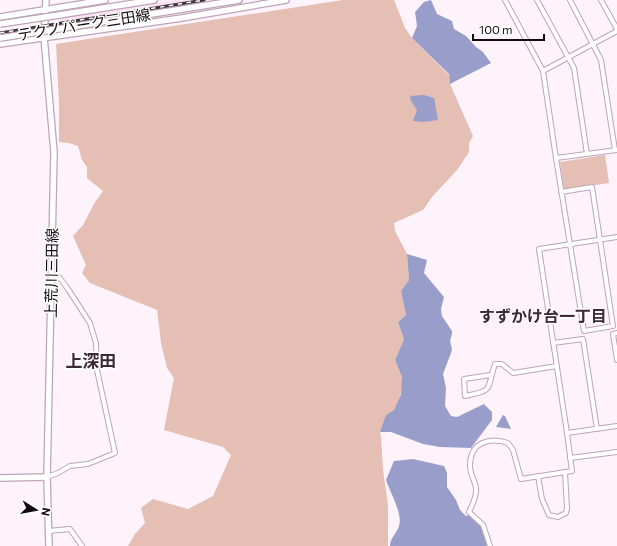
<svg xmlns="http://www.w3.org/2000/svg" width="617" height="546" font-family="Commissioner,'Noto Sans JP',sans-serif">
<style>
.built{fill:#fde2f5}
.green{fill:#e5beb4}
.water{fill:#989ec9}
.lines{fill:none;stroke-linecap:round;stroke-linejoin:round}
.street-casing{stroke:#bea4b7;stroke-width:6}
.secondary-casing{stroke:#bea4b7;stroke-width:8}
.street{stroke:#fff;stroke-width:4}
.secondary{stroke:#fff;stroke-width:5.5}
.rail-casing{stroke:#3e353c;stroke-width:3}
.rail{stroke:#fff;stroke-width:1.5;stroke-dasharray:4.5;stroke-linecap:butt}
.secondary-bridge-casing{stroke:#bea4b7;stroke-width:8;stroke-linecap:butt}
.secondary-bridge{stroke:#fff;stroke-width:5.5}
.labels{text-anchor:middle;stroke-width:3;stroke-linejoin:round;paint-order:stroke}
.street-label{font-size:15px;fill:#120a10;stroke:#fff}
.neighbourhood-label{font-size:16px;font-weight:bold;fill:#3d2837;stroke:#fff}
.quarter-label{font-size:17px;font-weight:bold;fill:#3d2837;stroke:#fff}
</style>
<rect width="100%" height="100%" fill="#fef3fb"/>
<polygon class="built" points="176,0 223,0 59,25 60,18"/>
<g class="green">
<path d="M343 0H394L405 28 412 38 449 75 450 84 473 136 469 143V152L457 170 432 197 423 210 394 223 395 231 407 254 409 280 401 291 406 315 398 322 404 339 395 360C397 366 401 372 402 378 404 398 390 416 380 432L381 436 383 470 388 505V546H128L135 534 145 523 141 508 153 499 188 509 213 496 231 455 223 447 164 430 174 378 167 368 161 343 157 310 90 283 82 273 86 265 73 236 83 225 95 202 103 191 87 178V167L82 160 78 146 69 143 59 142V103L56 44Z"/>
<polygon points="605,155 609,183 564,190 560,162"/>
</g>
<g class="water">
<polygon points="431,0 437,14 452,21 454,29 466,36 476,47 483,52 491,63 450,84 449,74 412,38 417,26 415,12 424,2"/>
<polygon points="424,95 434,98 438,120 424,122 413,121 417,110 411,101 410,96"/>
<polygon points="407,254 427,260 424,273 444,297 441,309 442,316 452,331 452,334 450,341 452,349 451,353 443,374 446,388 445,406 451,416 457,417 484,404 492,412 492,420 471,448 440,447 423,444 391,432 380,432 386,415 394,410 401,394 402,377 395,360 404,339 398,322 406,315 401,291 409,280"/>
<polygon points="503,415 505,416 511,429 496,427"/>
<path d="M413 459 444 466 447 473V487L456 500 460 510 466 516 470 515 481 526 487 546H390C390 538 397 533 399 526 403 514 390 492 386 480L394 461Z"/>
</g>
<g class="lines">
<g class="street-casing">
<g id="street">
<polyline points="505,0 543,71 556,158 584,331 613,326 592,187 561,192"/>
<polyline points="537,0 574,68 587,154"/>
<polyline points="570,0 601,60 615,150"/>
<polyline points="601,0 617,29"/>
<polyline points="543,71 617,31"/>
<polyline points="556,158 617,150"/>
<polyline points="617,333 613,334 617,360"/>
<polyline points="553,343 583,339 597,429"/>
<path d="M491 375 464 379 465 396C496 390 486 389 495 364H502L513 373 557 366"/>
<polyline points="567,433 617,426"/>
<polyline points="570,458 617,452"/>
<polyline points="538,476 542,499 549,515 558,517 566,513 567,508 565,472"/>
<polyline points="47,477 58,473 70,466 88,464 115,453 97,370 96,343 90,323 68,289 59,277 52,281"/>
<polyline points="48,531 70,529 82,546"/>
<path d="M490 546 483 525 469 512C472 506 477 496 476 488 475 481 469 472 470 464 471 442 489 437 508 443L513 450 521 479 572 471 567 433 539 249 617 237"/>
</g>
</g>
<g class="secondary-casing">
<g id="secondary">
<polyline points="46,0 44,37 54,152 47,477 49,546"/>
<polyline points="59,15 154,0"/>
<polyline points="0,17 105,0"/>
<polyline points="58,29 239,0"/>
<polyline points="0,44 182,18 286,0"/>
<polyline points="0,478 47,477"/>
</g>
</g>
<use href="#street" class="street"/>
<use href="#secondary" class="secondary"/>
<g class="rail-casing">
<polyline id="rail" points="0,33 204,0"/>
</g>
<use href="#rail" class="rail"/>
<g class="secondary-bridge-casing">
<g id="secondary-bridge">
<polyline points="0,24 59,15"/>
<polyline points="0,38 58,29"/>
</g>
</g>
<use href="#secondary-bridge" class="secondary-bridge"/>
</g>
<g class="labels">
<g class="street-label">
<text transform="translate(84 25) rotate(-9)" y="5">テクノパーク三田線</text>
<text transform="translate(52 273) rotate(-89)" y="5">上荒川三田線</text>
</g>
<g class="neighbourhood-label">
<text x="543" y="322">すずかけ台一丁目</text>
</g>
<g class="quarter-label">
<text x="91" y="367">上深田</text>
</g>
</g>
<g transform="translate(36 510) rotate(101)" stroke="#ffffff" stroke-width="3" paint-order="stroke">
<path d="M0-3L7 15L0 10L-7 15Z" fill="#120a10"/>
<text y="-6" font-size="11" font-weight="bold" text-anchor="middle" fill="#120a10">N</text>
</g>
<path d="M473 34v6h71v-6" fill="none" stroke="#120a10" stroke-width="2"/>
<text x="479" y="34" font-size="12" fill="#120a10" stroke="#ffffff" stroke-width="3" paint-order="stroke">100 m</text>
</svg>
